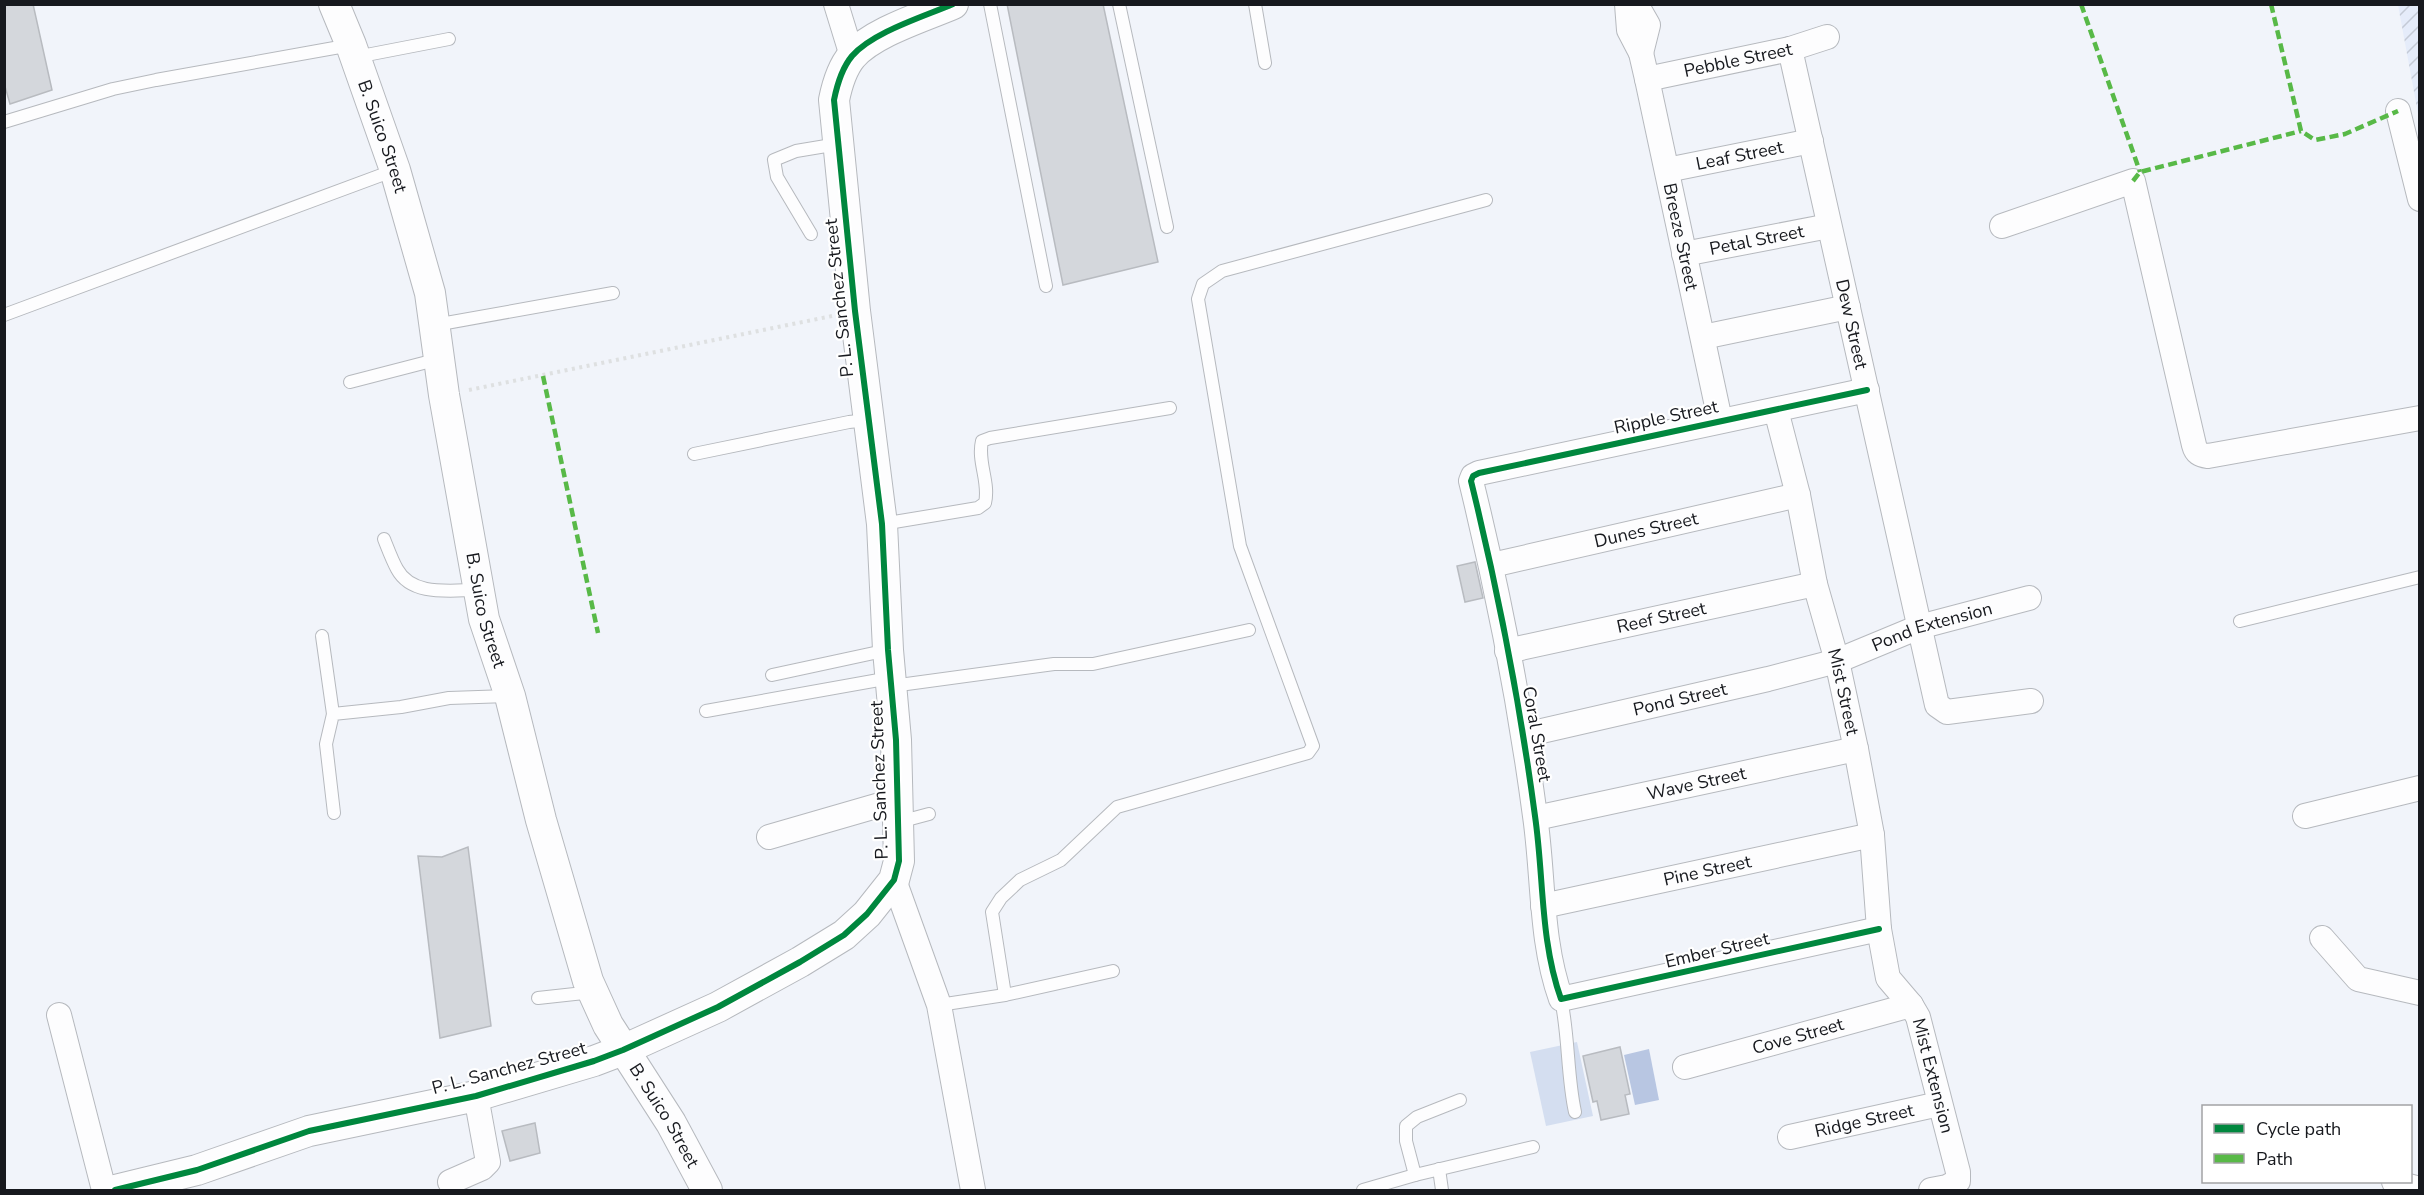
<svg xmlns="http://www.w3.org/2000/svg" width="2424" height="1195" font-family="'Nunito Sans',sans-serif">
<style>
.industrial{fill:url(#industrial-furrows)}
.grass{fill:#d4def0}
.water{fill:#b8c6e2}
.building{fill:#d4d7dc;stroke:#b8bbc0;stroke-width:1.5}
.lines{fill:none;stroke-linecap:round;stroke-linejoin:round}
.service-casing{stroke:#b6b9be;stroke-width:14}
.minor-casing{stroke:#b6b9be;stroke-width:26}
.tertiary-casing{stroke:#b6b9be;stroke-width:32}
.path{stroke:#dee0e1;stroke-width:4;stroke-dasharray:3 4.5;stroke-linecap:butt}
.service{stroke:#fdfdfe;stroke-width:12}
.minor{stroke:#fdfdfe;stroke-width:24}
.tertiary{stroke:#fdfdfe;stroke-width:30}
.quiet{stroke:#58b947;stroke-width:4.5;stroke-dasharray:9 4.5;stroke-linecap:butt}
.cycleway-casing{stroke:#fff;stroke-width:10}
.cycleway{stroke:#00873e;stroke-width:6}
.labels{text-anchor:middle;stroke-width:4.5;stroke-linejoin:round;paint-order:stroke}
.street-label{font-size:18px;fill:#17191e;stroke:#fff}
</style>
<defs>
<pattern id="industrial-furrows" width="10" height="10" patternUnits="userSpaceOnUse" patternTransform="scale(1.5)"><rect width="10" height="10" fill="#e5ecfa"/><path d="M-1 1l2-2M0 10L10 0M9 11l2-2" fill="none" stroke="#c4cad6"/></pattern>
</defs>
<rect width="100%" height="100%" fill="#f1f4fa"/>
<polygon class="industrial" points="2398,5 2419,5 2419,119"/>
<polygon class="grass" points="1577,1042 1593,1116 1546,1126 1530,1052"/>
<polygon class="water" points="1649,1049 1659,1100 1635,1105 1624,1055"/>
<g class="building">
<polygon points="4,4 33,4 52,90 10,104 4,83"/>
<polygon points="1007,4 1103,4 1158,262 1063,285"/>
<polygon points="1475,562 1483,598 1465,602 1457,566"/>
<polygon points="468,847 491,1026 440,1038 418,856 442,857"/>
<polygon points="1620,1047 1630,1094 1625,1095 1629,1114 1601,1120 1597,1101 1593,1102 1583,1056"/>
<polygon points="535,1123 540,1153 510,1161 502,1131"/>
</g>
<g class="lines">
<g class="service-casing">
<g id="service">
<polyline points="990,4 1046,286"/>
<polyline points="1119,4 1167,227"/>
<polyline points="1255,4 1265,63"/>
<polyline points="356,57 449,39"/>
<polyline points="4,122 113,89 156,80 351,45"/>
<polyline points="811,234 777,177 774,160 796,151 838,144"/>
<polyline points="4,315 395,170"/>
<polyline points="435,325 613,293"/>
<polyline points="350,382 439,359"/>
<polyline points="694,454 849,422 868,420"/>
<path d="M882 524 978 508 985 503C990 482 977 462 982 441L990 438 1170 408"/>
<path d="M384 539C388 549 392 560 397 569 412 597 451 590 478 590"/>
<polyline points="2240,621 2420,577"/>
<polyline points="322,636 333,714"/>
<polyline points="772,675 888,650"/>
<polyline points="892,686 1054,664 1093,664 1249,630"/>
<polyline points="706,711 890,678"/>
<polyline points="334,813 326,744 333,714 401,707 449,698 508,696"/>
<polyline points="899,822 929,814"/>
<polyline points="1005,995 992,912 1001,898 1020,880 1061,860 1117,807 1308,753 1313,746 1240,546 1198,299 1203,284 1222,271 1486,200"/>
<polyline points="538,998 593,992"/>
<path d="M1561 999C1569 1037 1567 1075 1575 1112"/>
<polyline points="939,1005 1005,995 1113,971"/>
<polyline points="1439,1169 1442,1190"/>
<polyline points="1415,1175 1406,1141 1406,1126 1417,1117 1460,1100"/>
<polyline points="1363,1190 1415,1175 1533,1147"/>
</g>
</g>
<g class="minor-casing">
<g id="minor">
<polyline points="836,4 852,56"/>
<path id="s1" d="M1627 4 1629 30 1641 53 1647 79 1720 420"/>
<polyline points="1636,4 1648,25 1641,53"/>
<path id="s2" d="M1790 49 1937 705 1947 712 2031 701"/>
<path id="s3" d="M1647 79 1790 49 1827 37"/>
<polyline points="2398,111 2420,199"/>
<path id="s4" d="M1667 170 1811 141"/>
<path d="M2002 226 2133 181 2194 445C2196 453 2200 455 2208 456L2420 418"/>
<path id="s5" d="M1684 254 1829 226"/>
<polyline points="1703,337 1848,307"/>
<path d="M1867 390 1479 473 1473 476 1471 481C1498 591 1520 703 1535 816 1544 878 1540 940 1561 999L1879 929"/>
<path id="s6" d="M1776 410 1798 495 1815 584 1837 661 1856 749 1872 835 1879 929 1888 978 1911 1005 1918 1017 1958 1172V1181L1947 1187 1931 1190"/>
<path id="s7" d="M1492 565 1798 495"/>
<path id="s8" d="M1507 651 1815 584"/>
<path id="s9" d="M1524 735 1768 679 1837 661 1919 627 2029 598"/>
<polyline points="2305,816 2420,788"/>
<path id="s10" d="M1536 818 1856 749"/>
<polyline points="769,837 897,800"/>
<polyline points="894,880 939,1005 973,1190"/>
<path id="s11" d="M1543 906 1872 835"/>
<polyline points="2322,938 2358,979 2420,993"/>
<polyline points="59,1015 104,1190"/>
<path id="s12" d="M1685 1067 1911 1005"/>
<path id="s13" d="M1790 1137 1939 1104"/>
<polyline points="450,1182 482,1168 488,1162 476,1096"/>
<polyline points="2394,1182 2420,1189"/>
</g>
</g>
<g class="tertiary-casing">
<g id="tertiary">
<path id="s14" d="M334 4 351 45 395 170 430 293 444 395 484 619 510 696 541 820 588 981 608 1025 671 1123 707 1190"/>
<path d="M115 1190 197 1170 309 1131 476 1096 594 1061 623 1050 718 1007 800 962 844 935 867 914 894 880 899 861 896 740 888 650 882 524 855 311 834 100C837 85 842 68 852 56 873 32 923 17 953 4"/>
</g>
</g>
<polyline class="path" points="469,390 832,316"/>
<use href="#service" class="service"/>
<use href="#minor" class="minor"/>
<use href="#tertiary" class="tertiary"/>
<g class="quiet">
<polyline points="2081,4 2140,172"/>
<polyline points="2271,4 2301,131 2315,140 2345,134 2398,111"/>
<polyline points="2133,181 2140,172 2301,131"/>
<polyline points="543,376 598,633"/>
</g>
<g class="cycleway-casing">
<g id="cycleway">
<path d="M1867 390 1479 473 1473 476 1471 481C1498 591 1520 703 1535 816 1544 878 1540 940 1561 999L1879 929"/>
<path d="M115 1190 197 1170 309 1131 476 1096 594 1061 623 1050 718 1007 800 962 844 935 867 914 894 880 899 861 896 740 888 650 882 524 855 311 834 100C837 85 842 68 852 56 873 32 923 17 953 4"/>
</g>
</g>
<use href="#cycleway" class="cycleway"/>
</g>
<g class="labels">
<g class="street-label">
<text dy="6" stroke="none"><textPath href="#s3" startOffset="93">Pebble Street</textPath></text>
<text dy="6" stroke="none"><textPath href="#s14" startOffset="141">B. Suico Street</textPath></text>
<text dy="6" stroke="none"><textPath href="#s4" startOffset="74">Leaf Street</textPath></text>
<text dy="6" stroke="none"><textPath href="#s1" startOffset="240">Breeze Street</textPath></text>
<text dy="6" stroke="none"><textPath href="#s5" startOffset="74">Petal Street</textPath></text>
<text transform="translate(839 298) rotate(-96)" y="6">P. L. Sanchez Street</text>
<text dy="6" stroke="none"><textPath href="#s2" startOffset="282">Dew Street</textPath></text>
<text transform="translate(1666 417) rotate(-12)" y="6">Ripple Street</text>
<text dy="6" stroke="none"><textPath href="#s7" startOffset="158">Dunes Street</textPath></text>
<text dy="6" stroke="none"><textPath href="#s14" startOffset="627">B. Suico Street</textPath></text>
<text dy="6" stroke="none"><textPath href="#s8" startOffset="158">Reef Street</textPath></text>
<text dy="6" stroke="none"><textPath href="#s9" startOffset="423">Pond Extension</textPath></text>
<text dy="6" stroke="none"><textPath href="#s6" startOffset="290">Mist Street</textPath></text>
<text dy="6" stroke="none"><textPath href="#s9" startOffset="160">Pond Street</textPath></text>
<text transform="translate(1537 734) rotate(80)" y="6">Coral Street</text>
<text transform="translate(879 780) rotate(-92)" y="6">P. L. Sanchez Street</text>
<text dy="6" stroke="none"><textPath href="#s10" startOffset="164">Wave Street</textPath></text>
<text dy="6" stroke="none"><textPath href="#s11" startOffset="168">Pine Street</textPath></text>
<text transform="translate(1717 950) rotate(-13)" y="6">Ember Street</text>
<text dy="6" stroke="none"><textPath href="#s12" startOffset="117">Cove Street</textPath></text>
<text transform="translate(509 1068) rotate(-15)" y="6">P. L. Sanchez Street</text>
<text dy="6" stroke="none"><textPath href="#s6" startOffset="690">Mist Extension</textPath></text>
<text dy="6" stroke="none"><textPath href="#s14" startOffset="1167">B. Suico Street</textPath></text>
<text dy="6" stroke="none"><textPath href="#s13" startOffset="76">Ridge Street</textPath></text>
</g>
</g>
<rect width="2424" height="1195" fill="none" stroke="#17191e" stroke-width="12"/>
<rect x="2202" y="1105" width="210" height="78" fill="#ffffff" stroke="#a2a3a5" stroke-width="1.5"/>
<rect x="2214" y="1124" width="30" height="9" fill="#00873e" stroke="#a2a3a5" stroke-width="1.5"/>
<text x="2256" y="1135" font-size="18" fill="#17191e">Cycle path</text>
<rect x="2214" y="1154" width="30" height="9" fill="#58b947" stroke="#a2a3a5" stroke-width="1.5"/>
<text x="2256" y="1165" font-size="18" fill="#17191e">Path</text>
</svg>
